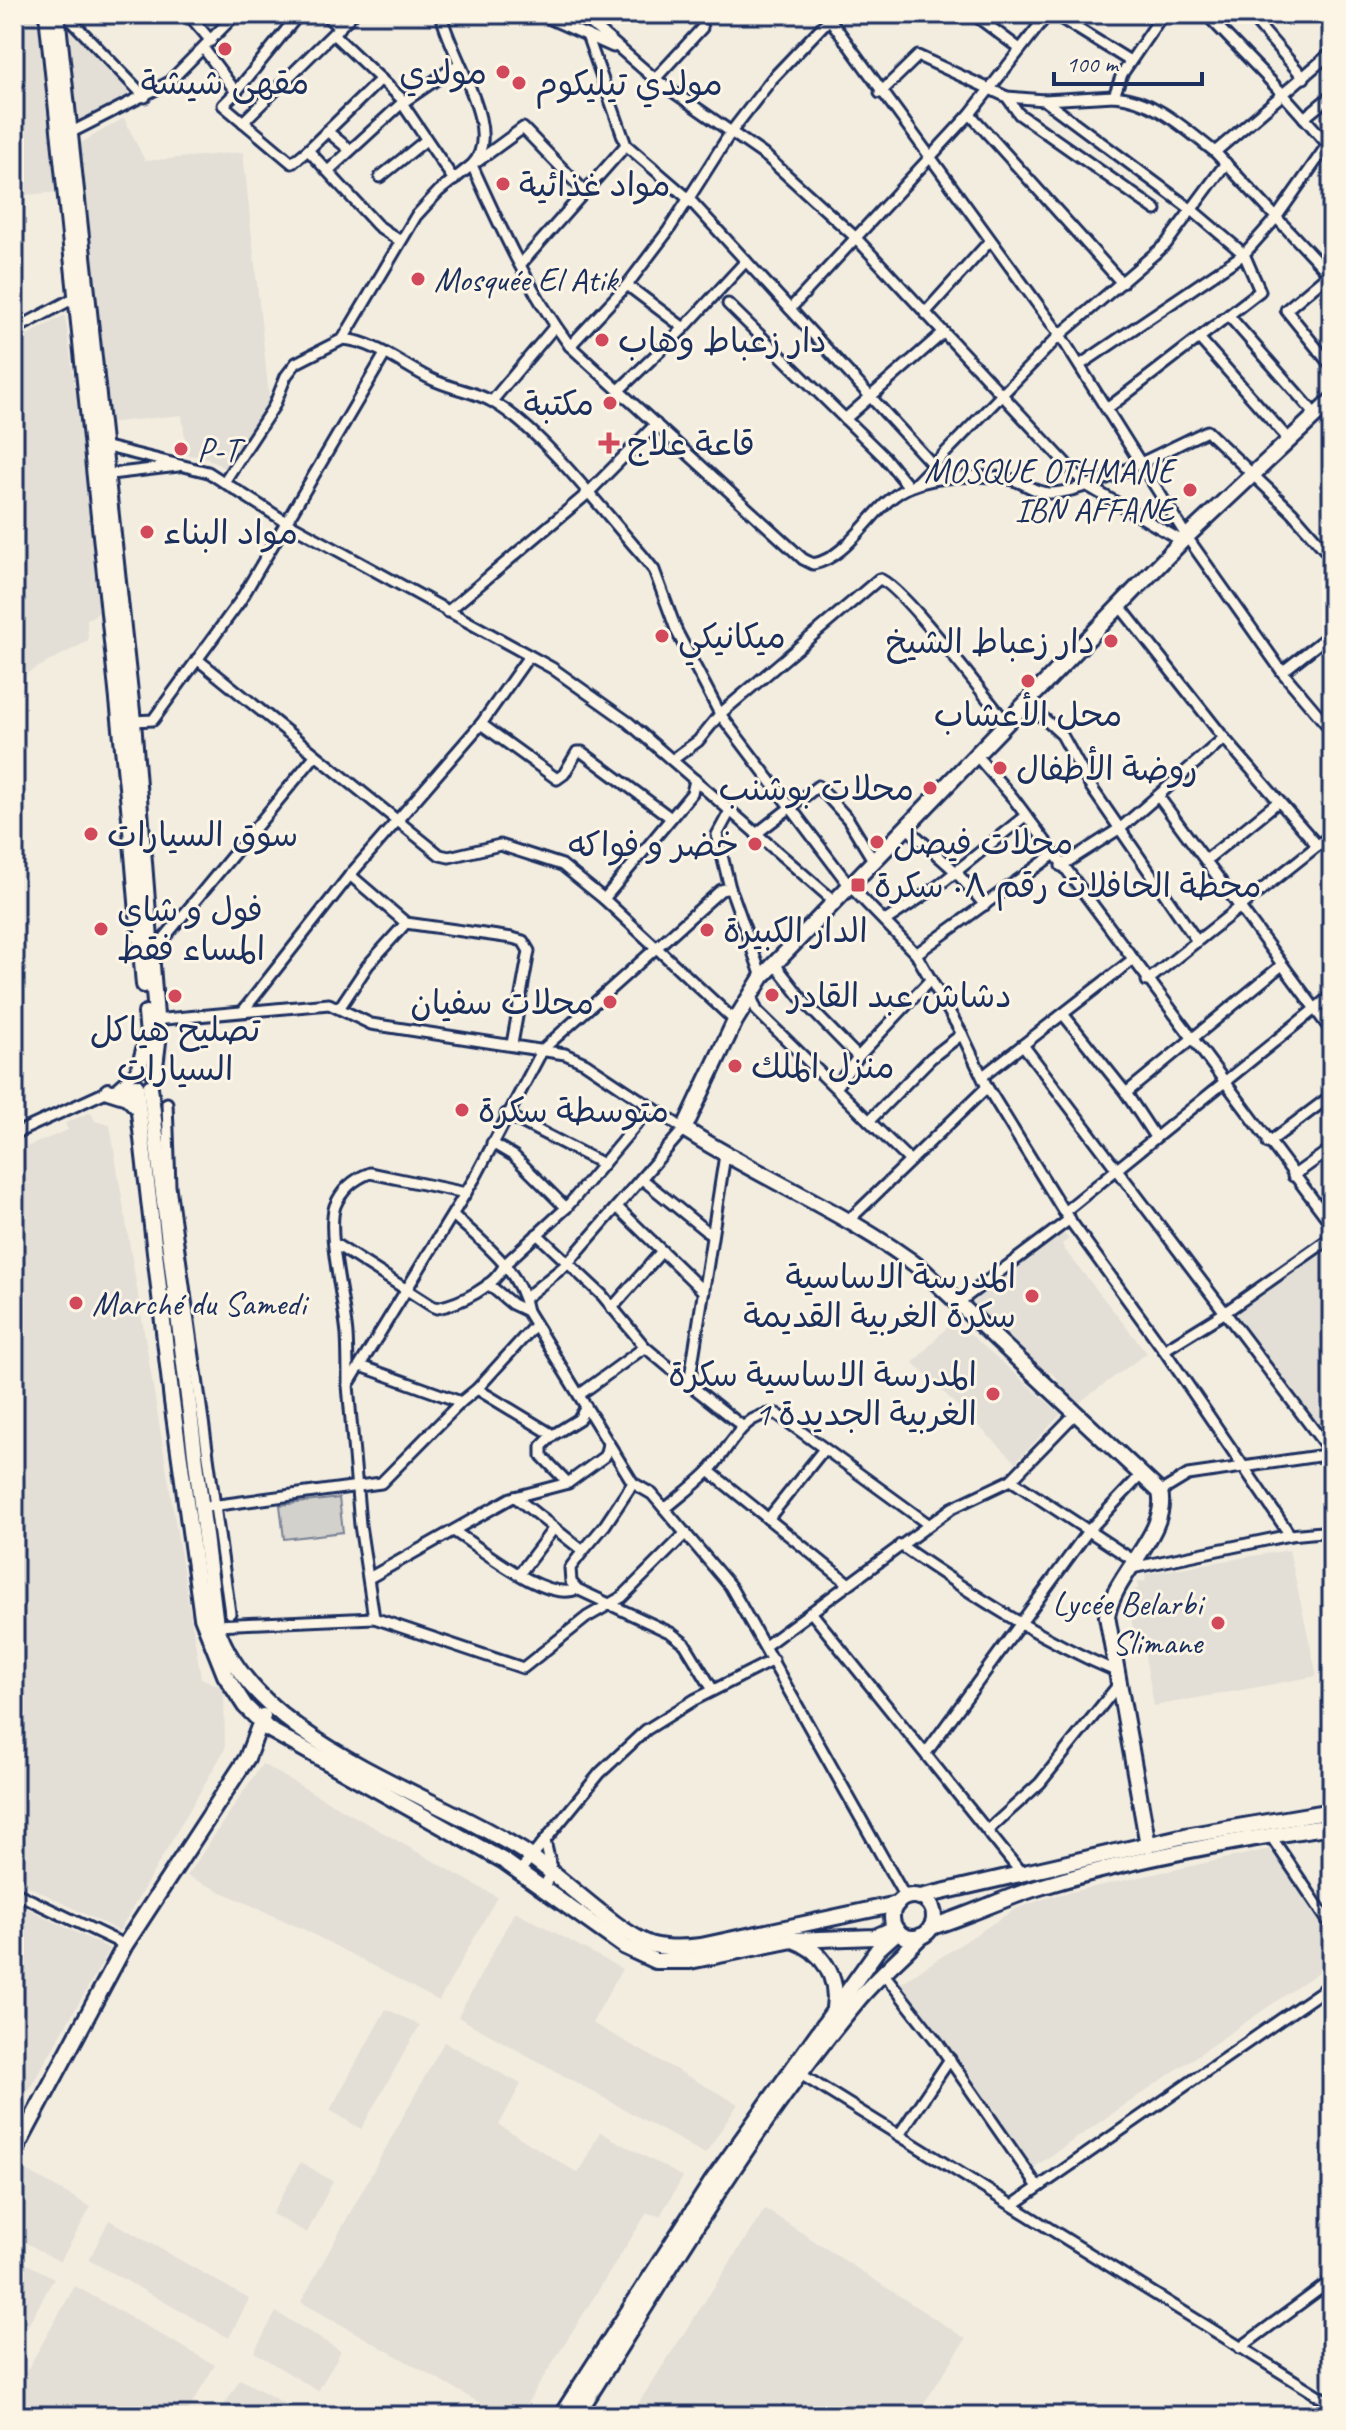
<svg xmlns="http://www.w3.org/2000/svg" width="1346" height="2430" font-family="Caveat,'Playpen Sans Arabic',sans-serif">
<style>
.built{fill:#e3dfd6}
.green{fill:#d3d1cc;stroke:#778095;stroke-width:2}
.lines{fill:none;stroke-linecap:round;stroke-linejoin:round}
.street-casing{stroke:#1b2f5e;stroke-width:15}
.secondary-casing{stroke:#1b2f5e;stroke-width:20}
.primary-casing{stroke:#1b2f5e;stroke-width:20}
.street{stroke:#fcf5e5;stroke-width:9}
.secondary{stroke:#fcf5e5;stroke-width:14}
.primary{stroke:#fcf5e5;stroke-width:14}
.poi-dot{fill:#d1495b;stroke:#fcf5e5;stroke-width:3}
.labels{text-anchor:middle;stroke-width:6;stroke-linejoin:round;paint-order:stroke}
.poi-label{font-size:34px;fill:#1b2f5e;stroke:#fcf5e5;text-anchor:start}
</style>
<rect width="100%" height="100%" fill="#f3ede0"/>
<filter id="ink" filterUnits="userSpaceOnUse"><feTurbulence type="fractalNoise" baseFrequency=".0125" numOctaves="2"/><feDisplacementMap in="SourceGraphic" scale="16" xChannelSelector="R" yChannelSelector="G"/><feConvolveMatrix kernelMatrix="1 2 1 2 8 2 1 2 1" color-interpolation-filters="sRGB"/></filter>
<g filter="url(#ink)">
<g class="built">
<polygon points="14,14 38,14 58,192 14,196"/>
<polygon points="67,23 130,92 129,98 77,126 63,27"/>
<polygon points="124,118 145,161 243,152 270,406 266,407 266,413 227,470 207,458 187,455 182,415 106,423 95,280 79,144"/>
<polygon points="65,315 105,610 87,619 88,641 14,680 14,342"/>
<polygon points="91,1112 95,1121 110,1125 201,1678 224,1688 225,1749 119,1931 14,1879 14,1152 68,1130 65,1123"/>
<polygon points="1062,1232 1069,1239 1062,1244 1065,1250 1147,1353 1077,1404 1058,1386 1058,1379 1050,1372 1043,1374 970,1305"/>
<polygon points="1332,1238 1332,1444 1326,1445 1227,1313"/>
<polygon points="954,1320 1061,1414 1016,1462 913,1363"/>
<polygon points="1289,1550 1317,1676 1154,1706 1142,1639 1135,1639 1129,1607 1136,1605 1134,1590 1138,1589 1138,1582 1146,1581 1145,1574"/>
<polygon points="262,1764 497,1897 439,2001 307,1931 187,1876"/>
<polygon points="1270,1849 1332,1940 1332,1963 1033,2168 901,1983 1015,1909 1052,1896"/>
<polygon points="14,1902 110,1949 14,2116"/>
<polygon points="515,1911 622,1969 592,2023 738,2104 705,2154 458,2017"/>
<polygon points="386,2009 420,2025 361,2129 330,2110"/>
<polygon points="444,2042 521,2084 499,2125 578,2173 600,2132 683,2177 660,2216 647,2213 519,2416 503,2416 301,2302"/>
<polygon points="300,2163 333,2181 307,2233 272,2214"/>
<polygon points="23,2169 91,2207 60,2262 14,2236 14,2185"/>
<polygon points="765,2209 966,2339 916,2416 630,2416"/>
<polygon points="109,2220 249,2299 229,2338 89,2260"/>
<polygon points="14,2257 54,2278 14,2351"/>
<polygon points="75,2286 215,2365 185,2416 40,2416 14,2401 14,2393"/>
<polygon points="276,2312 341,2351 318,2391 254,2352"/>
<polygon points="240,2379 307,2416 218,2416"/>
</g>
<polygon class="green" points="339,1498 343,1532 284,1539 280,1505"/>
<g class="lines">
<g class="street-casing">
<g id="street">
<polyline points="65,14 145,97"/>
<polyline points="188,14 211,41"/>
<polyline points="324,14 340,28"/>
<path d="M441 14C449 54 505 132 472 165 500 227 529 291 570 346L803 559 813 564C851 558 875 499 912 486 938 476 981 474 1009 479 1023 481 1034 493 1049 493 1088 494 1169 448 1207 431L1292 512 1332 558"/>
<polyline points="539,14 613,47"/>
<polyline points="580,14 655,79 767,157 855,237 1086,485 1182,541"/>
<polyline points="826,14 1060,335 1187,537 1283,673 1332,731"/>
<polyline points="973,14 1020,49"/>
<polyline points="1054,14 1130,61"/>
<path d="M1163 14 1122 74 1114 96C1154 99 1184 128 1215 152L1283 94 1206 14"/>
<polyline points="1249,14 1304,78"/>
<polyline points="1329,14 1332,19"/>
<polyline points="334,35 404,101"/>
<polyline points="587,35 626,145 690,200 933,465"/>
<polyline points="204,49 236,92 223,105 292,163 308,150 377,225 400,241"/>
<polyline points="1332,52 1283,94 1332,149"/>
<polyline points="655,79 702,28"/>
<polyline points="236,92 299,14"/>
<polyline points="880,93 918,56 1007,97 1044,100 1114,96"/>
<polyline points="1007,97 1019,114 1156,210"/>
<polyline points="1044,100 1192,210 1244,254 1080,365"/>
<polyline points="402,103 454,180"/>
<polyline points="970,114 1122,283"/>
<polyline points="1304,118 1332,95"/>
<polyline points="243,122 353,14"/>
<polyline points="327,131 350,150"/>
<polyline points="66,135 168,83 236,14"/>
<polyline points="308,150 381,79"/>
<polyline points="1215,152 1332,277"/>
<polyline points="478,161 523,128 585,192"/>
<path d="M472 165 439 191 416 216 343 339C376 342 402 365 431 379 451 389 474 391 493 402 543 431 602 510 642 555L654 570 677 632 720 714 849 885 916 954 962 1034 987 1087 1064 1212 1164 1350 1290 1535"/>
<polyline points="328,171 402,103 459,64"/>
<polyline points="380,177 426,140"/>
<polyline points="520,265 626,145"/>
<polyline points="1332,271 1286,310 1332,367"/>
<polyline points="627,285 684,328"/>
<polyline points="728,304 885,458 909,487"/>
<polyline points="790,309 970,114 1048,14"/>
<polyline points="925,313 989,242"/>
<polyline points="1229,316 1315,414"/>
<polyline points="14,330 78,296"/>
<polyline points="1199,338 1289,440"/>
<polyline points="570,346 627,285 668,231 731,132 772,79 834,14"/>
<polyline points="619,390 684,328 746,261"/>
<polyline points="492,401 555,326"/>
<polyline points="1108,408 1260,291 1244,254 1276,218 1328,144"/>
<polyline points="845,419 944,332"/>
<polyline points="99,445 208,472 286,522 552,668 628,722 834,901"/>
<polyline points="102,475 178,466"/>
<polyline points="224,482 274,406 286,376 296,363 343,339"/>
<polyline points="915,484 1060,335 1166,244 1226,163"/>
<polyline points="1119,605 1224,738 1317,845"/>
<polyline points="447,612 587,494 656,424"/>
<polyline points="197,659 440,855 449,857 500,845 562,865 604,899 735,1021"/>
<polyline points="1282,672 1332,633"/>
<polyline points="1025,701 1062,735 1089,784 1197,941"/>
<polyline points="133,721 153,720 240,601 385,354"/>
<polyline points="481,724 557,779 564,774 577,752 582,752 671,818"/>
<polyline points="975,754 1013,798 1332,1225"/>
<path d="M672 760 698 741 720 714 879 579C900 583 986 698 1005 721"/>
<polyline points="1158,796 1332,1032"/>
<polyline points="906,827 955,871 985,905"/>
<polyline points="756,834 818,786 848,819 873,860"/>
<polyline points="1206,860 1279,801"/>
<polyline points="1061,866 1122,827 1224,738"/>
<polyline points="350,875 406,923 512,938 523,941 529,951 512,1044"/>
<polyline points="730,888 717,835 730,811"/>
<polyline points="604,899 692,793 695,780"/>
<polyline points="885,921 938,886 1025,816"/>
<polyline points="151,954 314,757"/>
<polyline points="916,954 1053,855"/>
<polyline points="774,963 806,1004 858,1057"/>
<polyline points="1147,981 1332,834"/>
<polyline points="750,994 757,1011 909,1160"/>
<polyline points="340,1007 368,965 406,923"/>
<polyline points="243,1011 350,875 481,724 529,656"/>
<polyline points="1063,1014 1126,1093 1155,1137"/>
<polyline points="154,1020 329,1004 371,1024 565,1054 585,1063 684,1129 567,1264 525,1298"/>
<polyline points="1023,1045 1332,1454"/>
<polyline points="983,1076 1132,960"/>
<polyline points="836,1087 858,1057 931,979"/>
<polyline points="115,1090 134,1073"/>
<polyline points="1126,1093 1282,965"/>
<polyline points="167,1103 170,1186 230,1613"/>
<polyline points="506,1114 603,1164"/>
<polyline points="869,1121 931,1058 962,1034"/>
<polyline points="14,1134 108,1091 135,1085"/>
<polyline points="492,1143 514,1156 566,1208"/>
<polyline points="1268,1143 1332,1095"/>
<polyline points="1293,1176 1332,1148"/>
<polyline points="642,1179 711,1235"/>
<polyline points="617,1207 704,1292"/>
<polyline points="1064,1212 1332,995"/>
<path d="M453 1215C483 1243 520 1269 527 1311L633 1483 652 1494 730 1586 905 1897"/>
<polyline points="848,1221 987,1087"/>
<polyline points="537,1234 602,1295 645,1347 689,1384 725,1155"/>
<path d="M335 1244 432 1306 437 1308C461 1303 495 1287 505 1264L566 1208 651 1107"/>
<polyline points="488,1284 512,1304 527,1311"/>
<polyline points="958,1303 1070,1219"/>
<polyline points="612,1308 662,1251"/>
<polyline points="1164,1350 1224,1313 1332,1237"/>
<polyline points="361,1366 461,1402 477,1389 553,1435 579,1419 586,1407"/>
<polyline points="689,1384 742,1426"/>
<path d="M348 1385C348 1369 348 1352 347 1335 345 1305 326 1232 335 1206 342 1189 354 1179 370 1173L466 1193"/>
<polyline points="477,1389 535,1325"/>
<polyline points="579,1395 645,1347"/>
<polyline points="553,1435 542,1446 542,1456 568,1483"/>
<polyline points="709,1471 848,1583"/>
<polyline points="1011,1480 1074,1415"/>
<polyline points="1160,1492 1188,1475 1332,1454"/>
<polyline points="515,1497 583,1551 605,1525 633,1483"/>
<polyline points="211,1506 381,1483 461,1402"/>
<path d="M665 1509C679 1497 695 1485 708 1472 729 1451 741 1411 777 1414L928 1524"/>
<polyline points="768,1519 824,1449"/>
<path d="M455 1532C483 1550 547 1603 577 1589"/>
<path d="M900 1545C970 1593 1039 1639 1118 1672"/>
<polyline points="583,1551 570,1568 571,1582 577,1589 671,1633 685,1644 713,1690"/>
<polyline points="1127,1569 1290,1535 1332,1531"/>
<polyline points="520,1573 554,1528"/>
<polyline points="369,1578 511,1498 568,1483 605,1456 608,1444"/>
<polyline points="811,1612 1022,1874"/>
<polyline points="374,1618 523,1668 587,1617 622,1597 686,1533"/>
<polyline points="216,1625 374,1618 360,1525 348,1385 476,1176 543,1049 721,890 730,888 733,895 762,977"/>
<polyline points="765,1646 952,1508 1011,1480 1133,1560"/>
<polyline points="926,1753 1088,1531 1140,1476"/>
<polyline points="988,1830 1040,1783 1119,1684"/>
<polyline points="1270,1835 1332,1927"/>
<polyline points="520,1871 600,1773 646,1730 694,1700 773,1660"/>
<polyline points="543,1888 552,1872 545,1841"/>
<polyline points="14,1892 125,1945"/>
<polyline points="884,1974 938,2043 1038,2187"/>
<polyline points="802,2075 1332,2404"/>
<polyline points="899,2135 950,2059"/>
<polyline points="1013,2205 1332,1984"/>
<polyline points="1240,2348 1332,2280"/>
</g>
</g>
<g class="secondary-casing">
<g id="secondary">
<polyline points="47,14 129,806 144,985"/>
<polyline points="57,14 133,721 158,1042 154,1075"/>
<polyline points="139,1068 148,1035 146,1013"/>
<polyline points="136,1086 172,1401 202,1617 225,1675 245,1706 268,1729 504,1861 625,1947 655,1961 690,1961 793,1940 875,1937 895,1928"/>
<path d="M150 1087 216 1625C253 1741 426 1790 521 1850 558 1873 617 1934 653 1945 670 1949 685 1948 701 1946L897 1904"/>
<polyline points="108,1091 127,1097 137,1107"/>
<path d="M1148 1845 1107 1616C1114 1574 1170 1532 1160 1492L924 1271C851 1214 762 1179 684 1129L735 1021 762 977 1182 541 1332 400"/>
<polyline points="14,2153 125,1945 247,1758 263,1716"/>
</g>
</g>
<g class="primary-casing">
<g id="primary">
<circle cx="913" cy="1917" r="21"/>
<polyline points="920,1897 1185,1836 1332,1811"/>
<path d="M931 1927C968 1916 1003 1898 1040 1887 1134 1858 1235 1840 1332 1826"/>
<path d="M793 1940C822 1950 839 1977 834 2008"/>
<polyline points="561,2416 713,2180 878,1949 898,1931"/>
<path d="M576 2416C666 2276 750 2129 857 2001 876 1978 900 1958 921 1936"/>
</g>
</g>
<use href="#street" class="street"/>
<use href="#secondary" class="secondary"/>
<use href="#primary" class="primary"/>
</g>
</g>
<g class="poi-dot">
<circle cx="225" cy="49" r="8"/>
<circle cx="503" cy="72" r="8"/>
<circle cx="519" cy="83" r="8"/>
<circle cx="503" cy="184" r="8"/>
<circle cx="418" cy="279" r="8"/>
<circle cx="602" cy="340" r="8"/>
<circle cx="610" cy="403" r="8"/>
<path d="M605 431h8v8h8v8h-8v8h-8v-8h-8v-8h8z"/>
<circle cx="181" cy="449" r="8"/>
<circle cx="1190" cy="490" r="8"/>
<circle cx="147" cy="532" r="8"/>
<circle cx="662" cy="636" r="8"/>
<circle cx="1111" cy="641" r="8"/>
<circle cx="1028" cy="681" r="8"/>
<circle cx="1000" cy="768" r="8"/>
<circle cx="930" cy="788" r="8"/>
<circle cx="91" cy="834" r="8"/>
<circle cx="877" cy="842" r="8"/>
<circle cx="755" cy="844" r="8"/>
<rect x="850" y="877" width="16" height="16" rx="4"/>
<circle cx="101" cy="929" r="8"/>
<circle cx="707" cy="930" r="8"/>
<circle cx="772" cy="995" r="8"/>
<circle cx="175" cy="996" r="8"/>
<circle cx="610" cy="1002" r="8"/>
<circle cx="735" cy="1066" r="8"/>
<circle cx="462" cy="1110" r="8"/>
<circle cx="1032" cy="1296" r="8"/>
<circle cx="76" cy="1303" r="8"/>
<circle cx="993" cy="1394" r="8"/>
<circle cx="1218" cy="1623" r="8"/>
</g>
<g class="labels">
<g class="poi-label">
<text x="487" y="84" text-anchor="end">مولدي</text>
<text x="225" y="94" text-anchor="middle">مقهى شيشة</text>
<text x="535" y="95">مولدي تيليكوم</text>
<text x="519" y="196">مواد غذائية</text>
<text x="434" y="291">Mosquée El Atik</text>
<text x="618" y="352">دار زعباط وهاب</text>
<text x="594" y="415" text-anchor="end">مكتبة</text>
<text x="627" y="455">قاعة علاج</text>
<text x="197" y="461">P-T</text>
<text x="1174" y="482" text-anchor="end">MOSQUE OTHMANE<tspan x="1174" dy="39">IBN AFFANE</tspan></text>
<text x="163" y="544">مواد البناء</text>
<text x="678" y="648">ميكانيكي</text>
<text x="1095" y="653" text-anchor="end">دار زعباط الشيخ</text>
<text x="1028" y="726" text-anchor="middle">محل الأعشاب</text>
<text x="1016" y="780">روضة الأطفال</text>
<text x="914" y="800" text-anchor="end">محلات بوشنب</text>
<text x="107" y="846">سوق السيارات</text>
<text x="893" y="854">محلات فيصل</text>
<text x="739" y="856" text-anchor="end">خضر و فواكه</text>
<text x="874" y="897">محطة الحافلات رقم ٠٨ سكرة</text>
<text x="117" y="921">فول و شاي<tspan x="117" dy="39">المساء فقط</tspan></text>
<text x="723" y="942">الدار الكبيرة</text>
<text x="788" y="1007">دشاش عبد القادر</text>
<text x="594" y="1014" text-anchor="end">محلات سفيان</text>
<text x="175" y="1041" text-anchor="middle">تصليح هياكل<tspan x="175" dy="39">السيارات</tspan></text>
<text x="751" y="1078">منزل الملك</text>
<text x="478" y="1122">متوسطة سكرة</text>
<text x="1016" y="1288" text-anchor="end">المدرسة الاساسية<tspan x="1016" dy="39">سكرة الغربية القديمة</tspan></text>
<text x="92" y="1315">Marché du Samedi</text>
<text x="977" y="1386" text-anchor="end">المدرسة الاساسية سكرة<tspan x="977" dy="39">الغربية الجديدة 1</tspan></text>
<text x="1202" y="1615" text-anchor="end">Lycée Belarbi<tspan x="1202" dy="39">Slimane</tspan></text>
</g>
</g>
<rect width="1346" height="2430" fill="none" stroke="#fcf5e5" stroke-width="48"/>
<rect x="24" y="24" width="1298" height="2382" fill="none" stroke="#1b2f5e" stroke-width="3" filter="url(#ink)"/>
<path d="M1054 72v12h148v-12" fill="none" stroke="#1b2f5e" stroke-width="4"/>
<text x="1066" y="72" font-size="24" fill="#1b2f5e" stroke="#fcf5e5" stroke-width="6" paint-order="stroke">100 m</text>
</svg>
